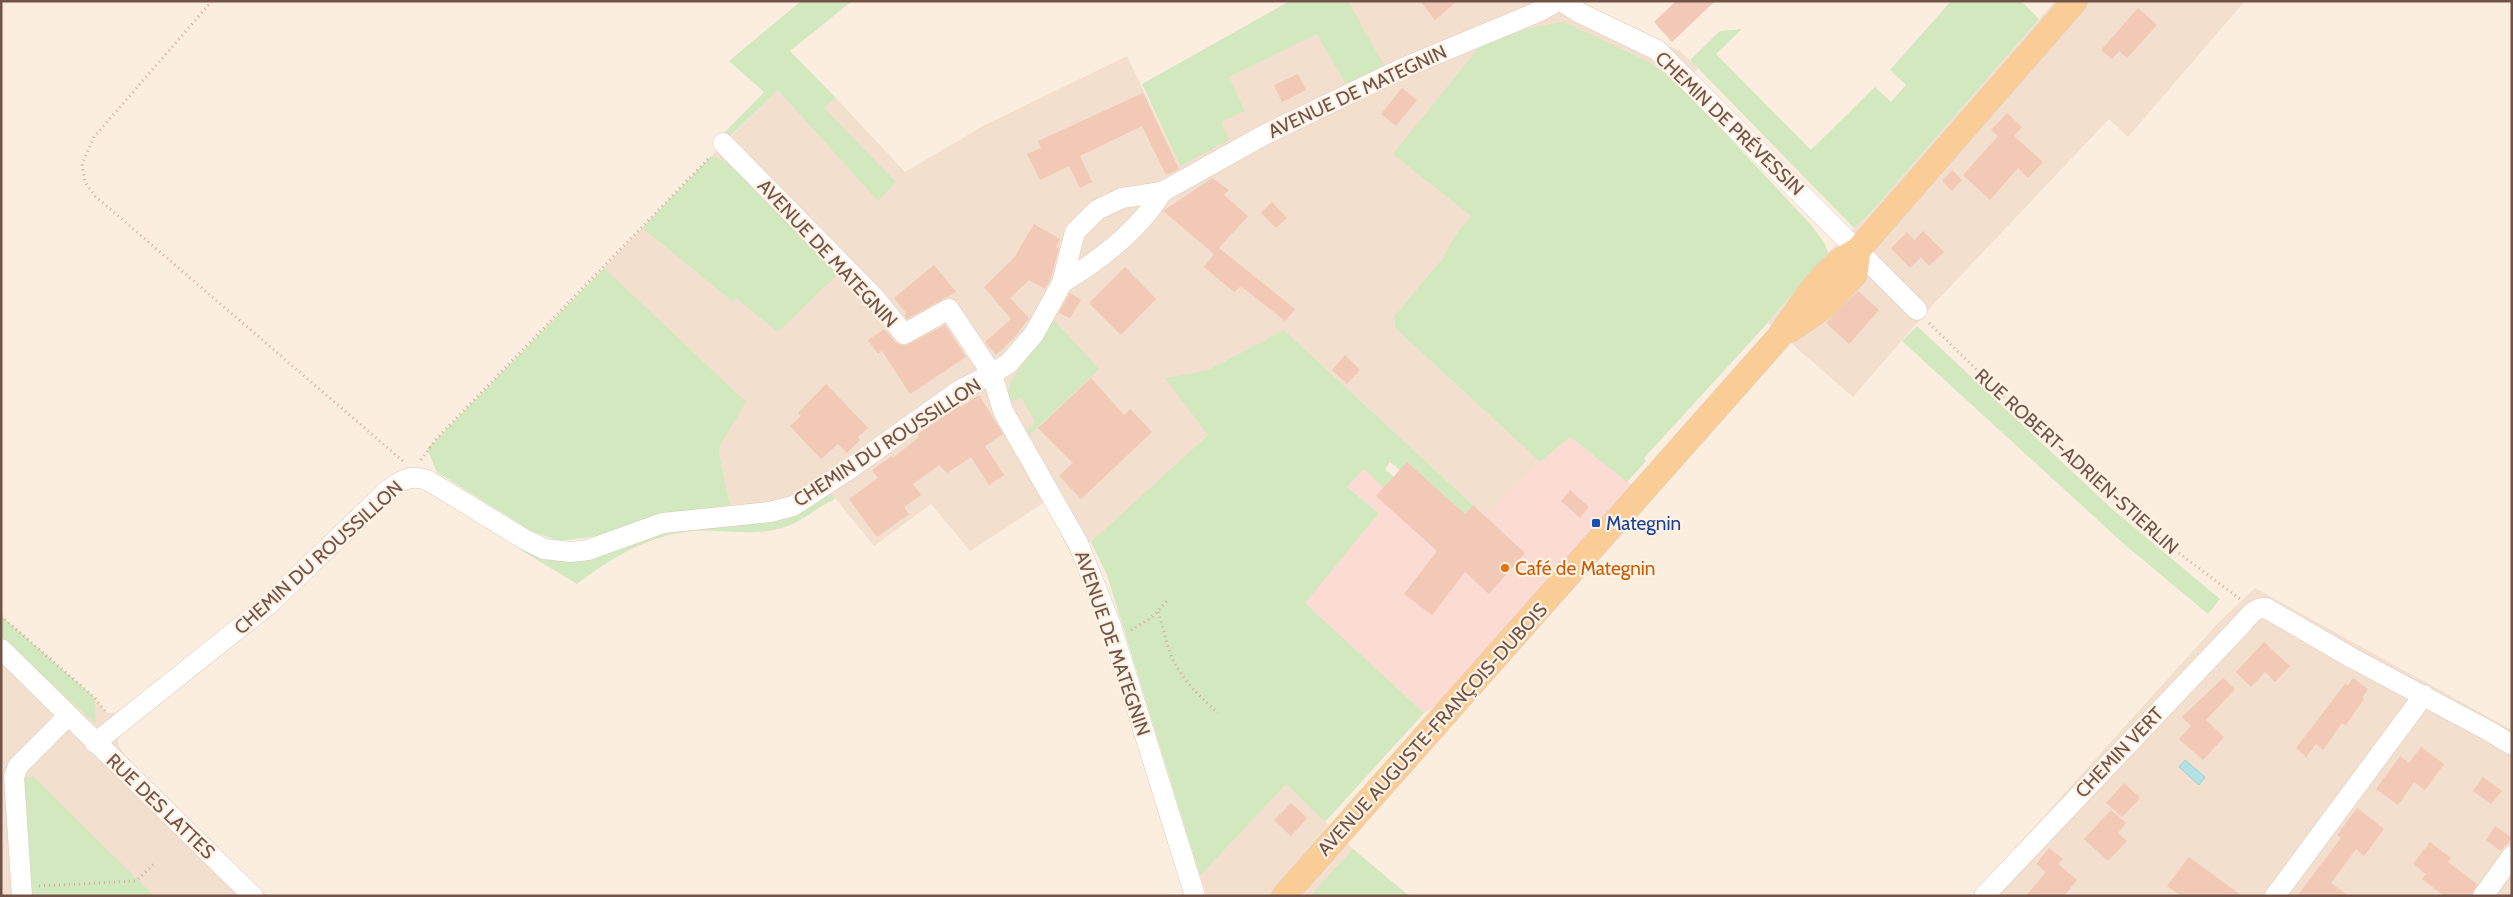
<svg xmlns="http://www.w3.org/2000/svg" width="2513" height="897" font-family="Cabin,sans-serif">
<style>
.residential{fill:#f3dfcd}
.commercial{fill:#fcdbd2}
.green{fill:#d2e8be}
.water{fill:#b4e1e4;stroke:#9ad1d6}
.building{fill:#f1c9b6}
.lines{fill:none;stroke-linecap:round;stroke-linejoin:round}
.minor-casing{stroke:#dfc9bb;stroke-width:21}
.major-casing{stroke:#dad2cf;stroke-width:26}
.path{stroke:#d5ac9a;stroke-width:3;stroke-dasharray:1 4;stroke-linecap:butt}
.minor{stroke:#fff;stroke-width:20}
.major{stroke:#fbcd96;stroke-width:25}
.transit-dot{fill:#1a4fb4;stroke:#fff2e4;stroke-width:2}
.food-dot{fill:#e8710a;stroke:#fff2e4;stroke-width:2}
.labels{text-anchor:middle;stroke-width:4.5;stroke-linejoin:round;paint-order:stroke}
.street-label{font-size:19px;fill:#715347;stroke:#fff2e4}
.transit-label{font-size:19px;fill:#164399;stroke:#fff2e4;text-anchor:start}
.food-label{font-size:19px;fill:#c56008;stroke:#fff2e4;text-anchor:start}
</style>
<rect width="100%" height="100%" fill="#fceede"/>
<g class="residential">
<polygon points="1299,1 1579,1 1594,13 1680,51 1698,68 1682,87 1564,22 1472,216 1456,234 1442,259 1394,318 1395,328 1540,462 1485,516 1284,330 1208,370 1166,378 1208,435 1101,535 1071,555 1045,502 970,551 931,504 874,546 831,493 806,509 785,499 757,505 730,506 719,453 720,447 604,268 642,228 733,302 736,298 738,165 711,156 778,90 809,122 835,97 905,172 983,126 1127,56 1180,166 1221,122 1245,111 1229,77 1317,33"/>
<polygon points="2055,1 2245,1 2128,137 2109,119 1931,307 1853,397 1768,323 1828,253 1870,213"/>
<polygon points="2255,588 2512,730 2512,896 1972,896 2218,623"/>
<polygon points="1,616 94,697 107,713 121,713 125,731 118,739 118,745 130,761 267,896 1,896"/>
<polygon points="1286,783 1353,849 1409,896 1207,896 1200,876"/>
</g>
<polygon class="commercial" points="1570,437 1634,487 1445,700 1424,713 1304,603 1379,513 1347,487 1364,469 1394,477 1407,462 1465,514 1473,505 1485,515 1540,462"/>
<g class="green">
<polygon points="801,1 852,1 790,51 835,97 824,108 896,182 878,201 778,90 723,143 718,139 764,92 729,61"/>
<polygon points="1290,1 1348,1 1385,67 1346,85 1317,34 1229,77 1245,111 1221,122 1229,140 1180,166 1142,84"/>
<polygon points="1951,1 2021,1 2039,19 1870,213 1854,228 1690,60 1720,31 1742,29 1716,54 1811,150 1875,87 1891,102 1906,85 1890,70"/>
<polygon points="1564,22 1649,62 1682,87 1811,225 1824,242 1828,253 1764,327 1644,458 1646,461 1627,482 1570,437 1540,462 1395,328 1394,317 1442,259 1456,234 1471,216 1393,154 1481,45 1531,28"/>
<polygon points="711,156 738,165 841,271 778,332 736,298 733,302 642,228"/>
<polygon points="604,268 746,402 720,446 719,453 730,506 676,512 598,536 559,541 531,531 437,472 427,449"/>
<polygon points="1054,320 1099,369 1029,435 1026,430 1035,422 1022,398 1010,402 1008,394 1011,381"/>
<polygon points="1917,326 2112,509 2220,599 2208,614 2124,544 1902,341"/>
<polygon points="1284,330 1473,505 1465,514 1407,462 1400,470 1390,462 1385,469 1394,477 1384,488 1364,469 1347,487 1379,513 1305,603 1424,713 1325,822 1286,784 1200,876 1107,575 1091,542 1208,435 1165,378 1208,370"/>
<path d="M831 493 835 499C815 508 801 524 778 529 750 536 723 529 694 531 649 535 612 557 577 584L519 549 536 555 651 534 796 515Z"/>
<polygon points="1,616 94,697 96,724 1,637"/>
<polygon points="34,777 154,896 32,896 25,778"/>
<polygon points="1353,849 1409,896 1310,896"/>
</g>
<polygon class="water" points="2185,760 2205,777 2199,785 2179,767"/>
<g class="building">
<polygon points="1420,1 1457,1 1435,20"/>
<polygon points="1676,1 1715,1 1672,42 1654,22"/>
<polygon points="2138,8 2157,25 2127,58 2119,51 2112,59 2101,50"/>
<polygon points="1298,74 1306,90 1282,102 1274,85"/>
<polygon points="1402,88 1417,100 1396,126 1381,114"/>
<polygon points="1143,93 1179,169 1166,175 1142,126 1080,156 1092,182 1080,188 1069,166 1040,180 1027,154 1041,148 1038,141"/>
<polygon points="2007,113 2022,127 2014,136 2043,162 2028,178 2018,168 1990,200 1963,175 1998,136 1991,130"/>
<polygon points="1952,170 1962,180 1952,191 1942,181"/>
<polygon points="1212,178 1229,190 1224,195 1248,216 1219,248 1295,309 1285,321 1241,286 1234,292 1204,267 1218,249 1214,254 1163,211"/>
<polygon points="1272,202 1287,218 1276,228 1261,213"/>
<polygon points="1034,224 1060,239 1056,247 1059,248 1051,278 1045,289 1029,280 1010,298 1029,318 1015,337 996,355 985,342 1011,319 984,287 1014,258"/>
<polygon points="1923,231 1944,252 1929,266 1921,257 1910,268 1891,248 1907,232 1914,240"/>
<polygon points="934,265 956,292 907,319 904,315 907,314 894,298"/>
<polygon points="1125,267 1156,299 1121,335 1089,303"/>
<polygon points="1858,291 1879,310 1849,344 1826,323"/>
<polygon points="1070,293 1081,300 1070,318 1059,313"/>
<polygon points="945,325 966,357 910,394 882,351 878,354 868,340 884,329 895,342 905,346"/>
<polygon points="1345,355 1360,370 1347,384 1332,370"/>
<polygon points="1091,378 1124,415 1130,409 1152,432 1081,499 1059,476 1073,463 1038,428"/>
<polygon points="826,384 868,428 858,437 860,440 847,453 838,444 821,459 790,426 801,416 798,413"/>
<polygon points="979,395 1003,434 985,446 1004,475 989,485 971,457 947,473 939,465 913,484 921,495 904,507 909,514 877,537 849,499 878,478 872,470 892,456 893,458 919,437 917,435 959,405 961,407"/>
<polygon points="1407,462 1465,514 1473,505 1525,553 1489,594 1465,572 1432,615 1404,594 1437,551 1376,496"/>
<polygon points="1570,490 1589,507 1580,518 1561,501"/>
<polygon points="2264,642 2290,666 2275,682 2265,672 2251,687 2236,672"/>
<polygon points="2223,678 2235,689 2206,720 2224,737 2203,760 2179,739 2191,726 2182,717"/>
<polygon points="2353,678 2368,689 2362,698 2364,699 2346,725 2342,723 2323,750 2316,744 2306,757 2296,748 2345,684 2348,685"/>
<polygon points="2421,747 2444,764 2425,790 2414,782 2398,805 2376,789 2400,756 2409,763"/>
<polygon points="2483,777 2502,791 2491,804 2473,791"/>
<polygon points="2124,783 2140,798 2122,817 2106,803"/>
<polygon points="1291,803 1307,818 1291,836 1274,820"/>
<polygon points="2357,808 2384,829 2364,856 2356,849 2331,883 2348,896 2297,896 2341,838 2337,835"/>
<polygon points="2111,810 2126,823 2118,833 2127,841 2108,861 2084,839"/>
<polygon points="2495,826 2512,838 2501,851 2486,840"/>
<polygon points="2430,842 2451,858 2448,862 2477,884 2471,896 2444,896 2422,879 2426,874 2413,864"/>
<polygon points="2049,848 2063,859 2058,864 2077,880 2064,896 2026,896 2046,872 2036,864"/>
<polygon points="2189,857 2242,896 2181,896 2167,886"/>
</g>
<g class="lines">
<g class="minor-casing">
<g id="minor">
<polyline points="1561,1 1580,13 1657,50 1917,310"/>
<path d="M1062 283C1100 260 1139 231 1162 192"/>
<polyline points="1,649 253,896"/>
<path d="M95 743 268 605 386 492C399 481 411 473 429 481L524 539 544 549 571 552 588 550 663 523 770 512 793 506 845 472 960 390 992 374 949 309 904 334 875 298 723 143"/>
<polyline points="22,896 14,777 18,766 68,716"/>
<polyline points="1195,896 1110,623 1078,543 1003,411 992,374 1009,363 1034,334 1062,283 1075,232 1097,210 1122,198 1162,192 1264,135 1403,68 1540,11 1558,1"/>
<path d="M1984 896 2241 625C2248 617 2254 607 2266 608L2352 658 2489 731 2512 745"/>
<polyline points="2275,896 2424,695"/>
<polyline points="2483,896 2512,856"/>
</g>
</g>
<g class="major-casing">
<g id="major">
<polyline points="1790,330 1825,306 1855,274 1858,250"/>
<path d="M1284 896 1779 337C1801 306 1823 266 1858 250L2075 1"/>
</g>
</g>
<g class="path">
<polyline points="212,1 94,137 82,164 85,182 95,196 403,461"/>
<polyline points="1929,323 2038,430 2147,529 2240,599"/>
<polyline points="421,460 436,439 710,157"/>
<path d="M1158 612C1163 625 1165 639 1170 653 1180 678 1198 695 1218 713"/>
<polyline points="1,616 94,697 106,712"/>
<polyline points="1131,630 1151,618 1168,600"/>
<polyline points="39,886 136,881 156,862"/>
</g>
<use href="#minor" class="minor"/>
<use href="#major" class="major"/>
</g>
<rect class="transit-dot" x="1591" y="518" width="10" height="10" rx="2.5"/>
<circle class="food-dot" cx="1505" cy="568" r="5"/>
<g class="labels">
<g class="street-label">
<text transform="translate(1357 91) rotate(-25)" y="7">AVENUE DE MATEGNIN</text>
<text transform="translate(1730 123) rotate(44)" y="7">CHEMIN DE PRÉVESSIN</text>
<text transform="translate(828 253) rotate(47)" y="7">AVENUE DE MATEGNIN</text>
<text transform="translate(887 442) rotate(-33)" y="7">CHEMIN DU ROUSSILLON</text>
<text transform="translate(2077 461) rotate(42)" y="7">RUE ROBERT-ADRIEN-STIERLIN</text>
<text transform="translate(318 557) rotate(-42)" y="7">CHEMIN DU ROUSSILLON</text>
<text transform="translate(1113 643) rotate(71)" y="7">AVENUE DE MATEGNIN</text>
<text transform="translate(1432 729) rotate(-48)" y="7">AVENUE AUGUSTE-FRANÇOIS-DUBOIS</text>
<text transform="translate(2119 752) rotate(-46)" y="7">CHEMIN VERT</text>
<text transform="translate(161 806) rotate(44)" y="7">RUE DES LATTES</text>
</g>
<g class="transit-label">
<text x="1606" y="530">Mategnin</text>
</g>
<g class="food-label">
<text x="1515" y="575">Café de Mategnin</text>
</g>
</g>
<rect width="2513" height="897" fill="none" stroke="#715347" stroke-width="5"/>
</svg>
